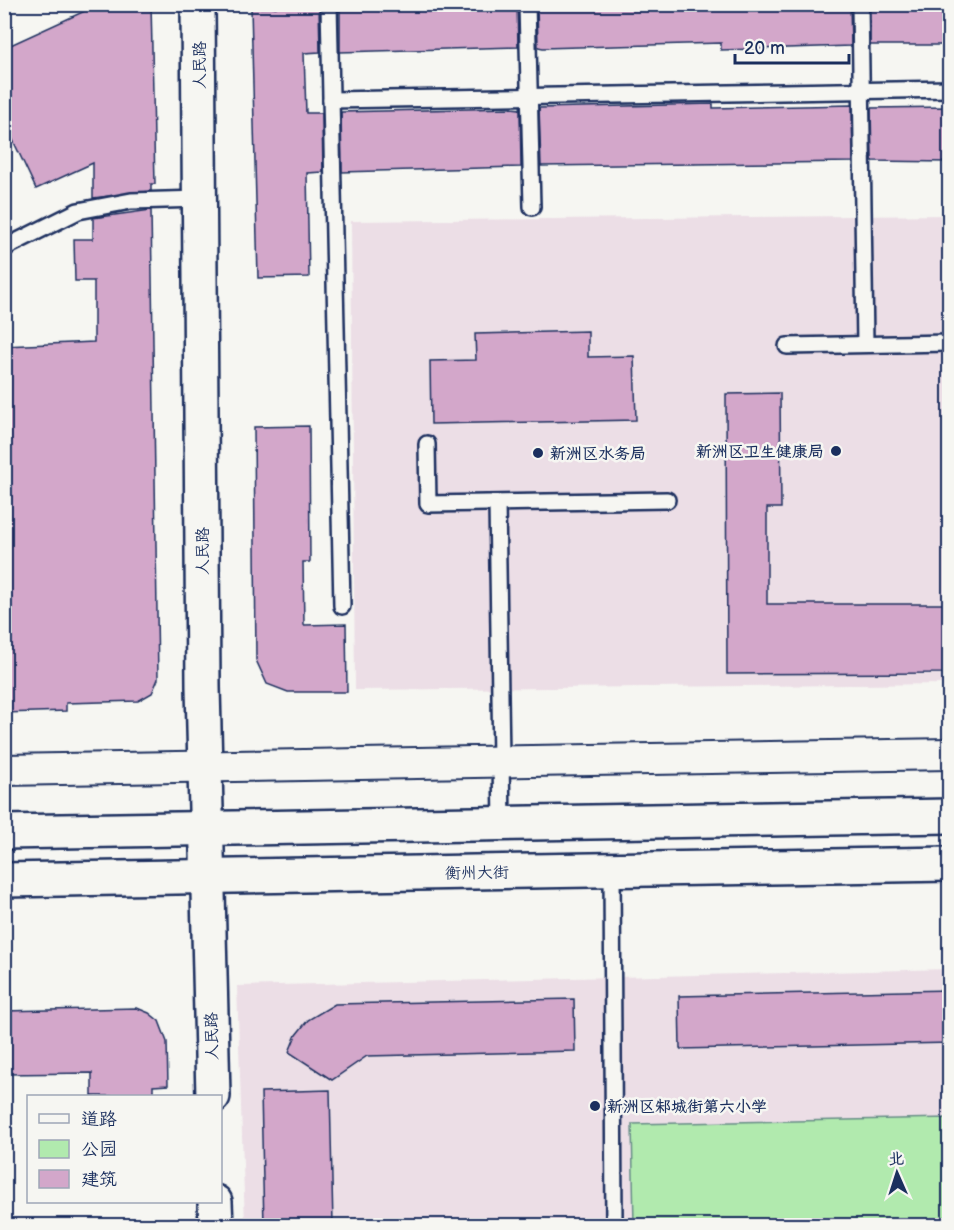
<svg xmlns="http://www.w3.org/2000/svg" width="954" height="1230" font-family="'Balsamiq Sans','LXGW WenKai TC',sans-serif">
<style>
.built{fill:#ecdee6}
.green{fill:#b1eaae;stroke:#668c86;stroke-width:1.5}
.building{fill:#d3a7ca;stroke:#1b2f5e;stroke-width:1.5}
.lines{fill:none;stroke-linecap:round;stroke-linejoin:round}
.lane-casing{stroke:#1b2f5e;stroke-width:20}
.street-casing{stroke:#1b2f5e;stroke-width:34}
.secondary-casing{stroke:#1b2f5e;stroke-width:38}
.lane{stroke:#f6f6f2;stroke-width:15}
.street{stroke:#f6f6f2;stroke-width:30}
.secondary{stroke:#f6f6f2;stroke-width:33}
.poi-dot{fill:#1b2f5e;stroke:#f6f6f2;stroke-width:2}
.labels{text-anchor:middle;stroke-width:5;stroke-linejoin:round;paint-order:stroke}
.street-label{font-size:16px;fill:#1b2f5e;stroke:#f6f6f2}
.poi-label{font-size:16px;font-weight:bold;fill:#1b2f5e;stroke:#f6f6f2;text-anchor:start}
</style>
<rect width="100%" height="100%" fill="#f6f6f2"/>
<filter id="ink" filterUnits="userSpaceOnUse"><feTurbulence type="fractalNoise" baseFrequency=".0167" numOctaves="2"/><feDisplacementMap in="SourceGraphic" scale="12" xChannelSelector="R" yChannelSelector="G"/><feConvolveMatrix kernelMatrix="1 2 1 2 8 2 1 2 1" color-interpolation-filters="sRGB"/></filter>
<g filter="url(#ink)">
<g class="built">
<polygon points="949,215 949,684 355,690 351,221"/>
<polygon points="949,969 949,1225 245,1225 237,986"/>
</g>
<polygon class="green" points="949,1118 949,1225 634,1225 632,1124"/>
<g class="building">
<polygon points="100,4 151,4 155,184 151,184 151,191 93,198 93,163 36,189 4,121 4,48"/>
<polygon points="340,4 517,4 518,47 340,52"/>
<polygon points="537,4 850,4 851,46 721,50 721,43 543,48 538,47"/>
<rect x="870" y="4" width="80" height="41"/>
<polygon points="319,6 320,52 304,53 306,113 322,113 323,172 307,173 309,277 258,278 251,8"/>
<polygon points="713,104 713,108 852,105 853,162 541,166 539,108"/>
<polygon points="950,107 950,162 872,161 871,108"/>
<polygon points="511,108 520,109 521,167 342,172 341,112"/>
<polygon points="151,210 158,679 152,693 138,701 66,703 66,711 4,713 4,346 94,342 94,281 75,281 74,239 93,239 93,218"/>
<polygon points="588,331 588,357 634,356 636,420 431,424 430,361 476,360 475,334"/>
<polygon points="780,393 781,508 767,508 767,604 950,604 950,673 727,674 726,394"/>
<polygon points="309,426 310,562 303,562 304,625 346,624 347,692 288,692 267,684 256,660 254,427"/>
<polygon points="950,990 950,1043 680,1049 679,996"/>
<polygon points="574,999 575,1051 367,1056 332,1080 289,1052 296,1035 308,1020 335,1004"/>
<polygon points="137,1008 149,1013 159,1021 167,1042 168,1085 153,1086 153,1096 92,1096 92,1073 4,1074 4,1011"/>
<polygon points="330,1090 333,1226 264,1226 261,1092"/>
</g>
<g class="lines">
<g class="lane-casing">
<g id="lane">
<polyline points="329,4 342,606"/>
<polyline points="527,4 532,207"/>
<polyline points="860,4 865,344"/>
<polyline points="331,100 950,89"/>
<polyline points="4,248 78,211 131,201 200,199"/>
<polyline points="787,346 950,343"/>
<polyline points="427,444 428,504 667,500"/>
<polyline points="497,503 502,824"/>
<polyline points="612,870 614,1226"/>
</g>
</g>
<g class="street-casing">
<polyline id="street" points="4,770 950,754"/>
</g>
<g class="secondary-casing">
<g id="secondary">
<polyline points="198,4 203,687 213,1096"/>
<polyline points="4,832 950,816"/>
<polyline points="4,880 950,864"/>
<polyline points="215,1202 216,1226"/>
</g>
</g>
<use href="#lane" class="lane"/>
<use href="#street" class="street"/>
<use href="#secondary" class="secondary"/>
</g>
</g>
<g class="poi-dot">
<circle cx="836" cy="451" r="6"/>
<circle cx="538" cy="453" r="6"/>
<circle cx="595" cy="1106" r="6"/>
</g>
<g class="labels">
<g class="street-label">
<text transform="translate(199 65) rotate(-90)" y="6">人民路</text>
<text transform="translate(202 551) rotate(-90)" y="6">人民路</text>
<text transform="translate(477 872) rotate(-1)" y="6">衡州大街</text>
<text transform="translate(211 1036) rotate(-91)" y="6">人民路</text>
</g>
<g class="poi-label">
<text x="824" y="457" text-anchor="end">新洲区卫生健康局</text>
<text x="550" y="459">新洲区水务局</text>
<text x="607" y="1112">新洲区邾城街第六小学</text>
</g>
</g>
<rect width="954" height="1230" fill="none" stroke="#f6f6f2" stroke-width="24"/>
<rect x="12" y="12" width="930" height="1206" fill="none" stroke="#1b2f5e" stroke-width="2" filter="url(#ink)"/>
<rect x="27" y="1095" width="195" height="108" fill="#f6f6f2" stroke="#9ea6b7" stroke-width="1.5"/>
<rect x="39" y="1114" width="30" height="9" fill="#f6f6f2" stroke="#9ea6b7" stroke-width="1.5"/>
<text x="81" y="1125" font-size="18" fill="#1b2f5e">道路</text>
<rect x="39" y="1140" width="30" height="18" fill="#b1eaae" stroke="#9ea6b7" stroke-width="1.5"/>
<text x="81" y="1155" font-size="18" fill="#1b2f5e">公园</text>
<rect x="39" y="1170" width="30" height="18" fill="#d3a7ca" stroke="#9ea6b7" stroke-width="1.5"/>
<text x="81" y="1185" font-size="18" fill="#1b2f5e">建筑</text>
<g transform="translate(897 1173) rotate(357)" stroke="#f6f6f2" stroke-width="4.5" paint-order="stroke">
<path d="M0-4.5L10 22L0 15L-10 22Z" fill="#1b2f5e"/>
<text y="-9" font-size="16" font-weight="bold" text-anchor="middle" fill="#1b2f5e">北</text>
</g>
<path d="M735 54v9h114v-9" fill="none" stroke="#1b2f5e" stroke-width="3"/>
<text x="744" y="54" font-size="18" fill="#1b2f5e" stroke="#f6f6f2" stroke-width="4.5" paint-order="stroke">20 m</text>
</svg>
